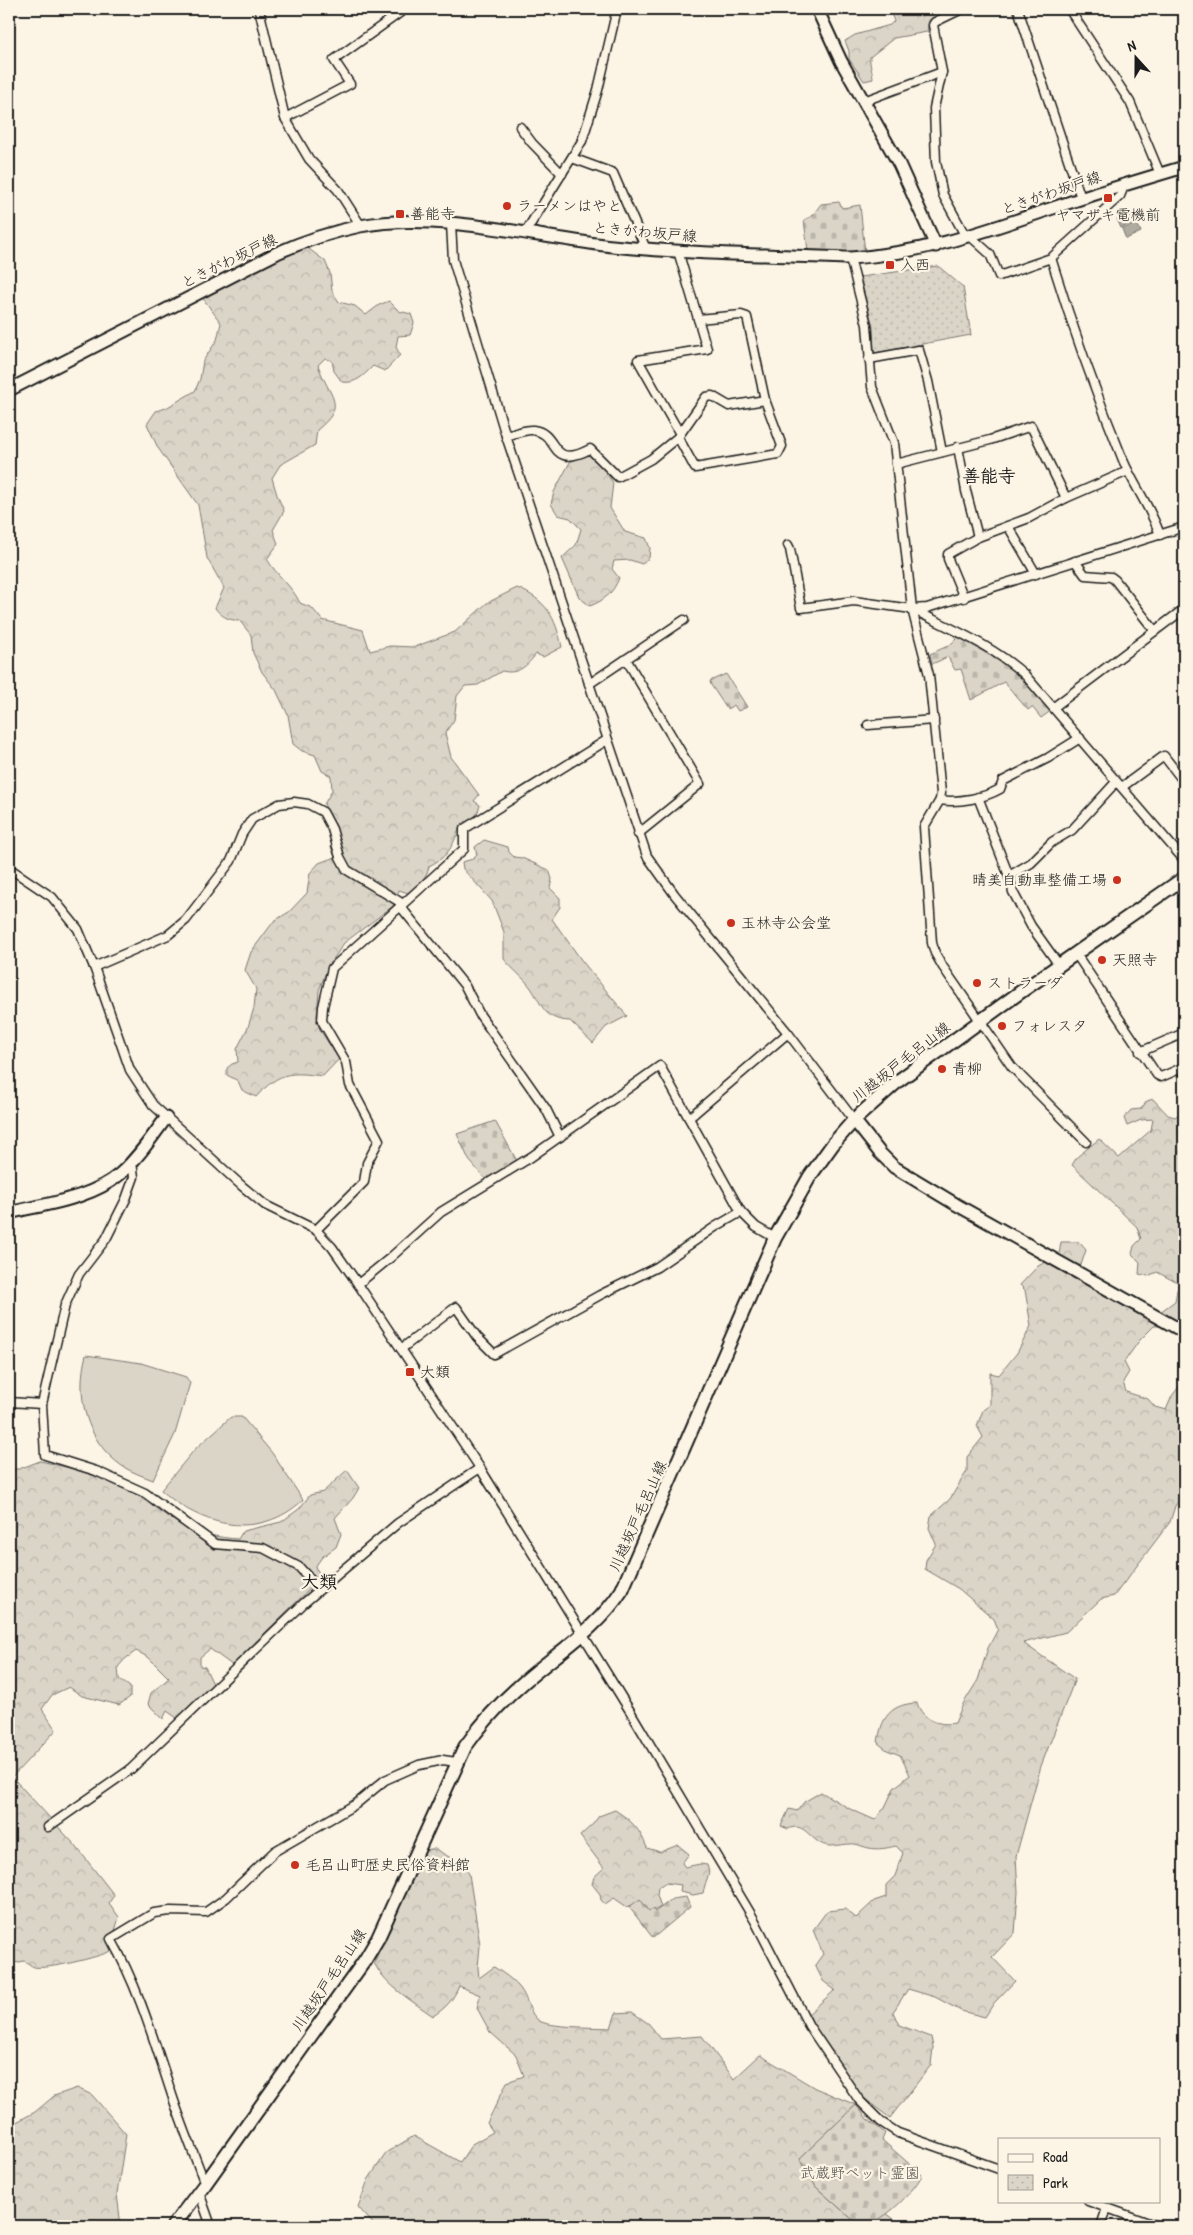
<svg xmlns="http://www.w3.org/2000/svg" width="1193" height="2235" font-family="'Patrick Hand','Klee One',sans-serif">
<style>
.forest{fill:url(#forest-crowns);stroke:#7c7872}
.cemetery{fill:url(#cemetery-stones);stroke:#7c7872}
.park{fill:url(#park-dots);stroke:#7c7872}
.pitch{fill:#dbd5c8;stroke:#7c7872}
.water{fill:url(#water-ripples);stroke:#75726c}
.lines{fill:none;stroke-linecap:round;stroke-linejoin:round}
.street-casing{stroke:#1c1c1c;stroke-width:11}
.secondary-casing{stroke:#1c1c1c;stroke-width:15}
.primary-casing{stroke:#1c1c1c;stroke-width:16}
.street{stroke:#fcf5e5;stroke-width:8}
.secondary{stroke:#fcf5e5;stroke-width:11}
.primary{stroke:#fcf5e5;stroke-width:12}
.poi-dot{fill:#c8321e;stroke:#fcf5e5;stroke-width:2}
.labels{text-anchor:middle;stroke-width:4.5;stroke-linejoin:round;paint-order:stroke}
.street-label{font-size:15px;fill:#1c1c1c;stroke:#fcf5e5}
.poi-label{font-size:15px;fill:#1c1c1c;stroke:#fcf5e5;text-anchor:start}
.park-label{font-size:15px;fill:#555450;stroke:#fcf5e5}
.quarter-label{font-size:18px;font-weight:bold;fill:#1c1c1c;stroke:#fcf5e5}
</style>
<defs>
<pattern id="forest-crowns" width="20" height="18" patternUnits="userSpaceOnUse" patternTransform="scale(1.25)"><rect width="20" height="18" fill="#dbd5c8"/><path d="M2 6a3 3 0 1 1 6 0M12 15a3 3 0 1 1 6 0" fill="none" stroke="#bbb6ab"/></pattern>
<pattern id="cemetery-stones" width="16" height="16" patternUnits="userSpaceOnUse" patternTransform="scale(1.25)"><rect width="16" height="16" fill="#dbd5c8"/><path d="M2 7V4a2 2 0 0 1 4 0v3zM10 15v-3a2 2 0 0 1 4 0v3z" fill="#bbb6ab"/></pattern>
<pattern id="park-dots" width="8" height="8" patternUnits="userSpaceOnUse" patternTransform="scale(1.25)"><rect width="8" height="8" fill="#dbd5c8"/><path d="M2 2h.1M6 6h.1" fill="none" stroke="#bbb6ab" stroke-width="1.8" stroke-linecap="round"/></pattern>
<pattern id="water-ripples" width="26" height="14" patternUnits="userSpaceOnUse" patternTransform="scale(1.25)"><rect width="26" height="14" fill="#b0aba1"/><path d="M2 4q2-2 4 0t4 0M15 11q2-2 4 0t4 0" fill="none" stroke="#8e8a82"/></pattern>
</defs>
<rect width="100%" height="100%" fill="#fcf5e5"/>
<filter id="ink" filterUnits="userSpaceOnUse"><feTurbulence type="fractalNoise" baseFrequency=".02" numOctaves="2"/><feDisplacementMap in="SourceGraphic" scale="10" xChannelSelector="R" yChannelSelector="G"/><feConvolveMatrix kernelMatrix="1 2 1 2 8 2 1 2 1" color-interpolation-filters="sRGB"/></filter>
<g filter="url(#ink)">
<g class="forest">
<path d="M889 9H935L938 15 929 20 927 32 894 38 870 57C869 66 873 71 873 79L864 81 849 59V51L845 41 855 35 890 25 894 21Z"/>
<path d="M305 246 325 261 330 273 332 291 339 302 355 306 366 315 379 305 389 301 399 311 411 314 414 323 410 335 398 336 396 347 400 355 385 371 373 366C363 376 356 384 342 382L334 371 332 361 325 358 318 365C329 398 349 404 317 430L315 445 280 465 272 478 277 495 284 511 273 530 278 544 267 559C277 576 292 586 300 603L312 608 322 620 363 630 370 651 390 646 414 647 455 632 487 603 517 588C547 600 555 617 562 647L543 657 536 654C527 666 518 675 502 671L478 685 465 686 457 696 454 720 445 733 451 757 479 795 474 801 480 805C477 818 471 822 460 827 452 847 449 856 429 866 427 878 418 885 408 893L399 890 393 906 344 943 328 967 319 990 317 1016 320 1030 339 1059 323 1076C290 1072 280 1071 256 1097L242 1090 238 1081 227 1075V1068L232 1064 238 1062 237 1049 248 1027 254 1008 256 989 245 970 251 952 274 921 289 912 307 893 310 873 319 863 335 857 331 847 337 832 324 804 332 791 331 776 322 771 315 755 302 751 293 744 288 715 276 690 262 672 253 653 251 635 239 620C229 621 221 616 215 608L224 588 207 558 198 505 158 448 147 424 156 411 166 408 195 391 200 379 203 361 217 340 221 323 202 297 253 269Z"/>
<path d="M585 454H590L603 465 613 483 610 508 625 532 646 538 650 548 649 558 642 564 630 560 614 561 612 569 619 578C613 593 605 600 590 606L579 597 562 558 576 545 581 529 570 518 558 515 551 504 554 492 570 462Z"/>
<path d="M484 840 508 847 509 852 514 857 522 858 549 870 552 879 550 888 560 898V907L552 919 582 961 627 1016 606 1027 593 1043 570 1021C544 1020 543 1006 531 988 524 978 512 969 504 959V932L492 901 463 869 462 862 473 859 477 855 475 847Z"/>
<path d="M1153 1099 1168 1115 1175 1117 1184 1111V1336L1164 1326H1154L1139 1341 1124 1362 1129 1372 1123 1382 1126 1392 1148 1399 1155 1407 1166 1410 1172 1396 1184 1380V1493L1175 1506 1170 1522 1114 1596 1101 1599 1066 1632 1023 1643 1075 1679 1041 1766 1016 1856 1018 1892 1015 1933 992 1957 1015 1981 994 2003 985 2017 961 2011 935 1997 908 1989 893 2012 899 2025 931 2037 933 2047 931 2065 890 2118 857 2093 807 2015 835 1990 823 1981 815 1965 823 1954 813 1930 827 1911 845 1909 856 1918 874 1901 886 1897V1885L895 1876 903 1853 896 1846C887 1848 879 1850 869 1848 863 1847 856 1843 850 1844 840 1844 830 1849 820 1843 808 1836 803 1822 788 1829L781 1826 789 1809 797 1811 804 1802 821 1792 850 1809 875 1820 885 1807 894 1788 910 1775 900 1755 887 1750 878 1743C881 1717 891 1704 917 1703 923 1720 938 1726 955 1723L963 1704 978 1680 988 1648 998 1629 994 1619 959 1589 925 1569 926 1560 936 1544 929 1528 931 1516 950 1499 967 1471V1457L983 1437 977 1426 983 1410 990 1405V1373L999 1375 1017 1353 1031 1326 1025 1290 1020 1285 1038 1266 1059 1255 1061 1242H1079L1086 1250 1080 1268 1082 1282 1133 1309 1160 1312 1175 1301 1177 1290 1182 1283 1170 1279 1157 1272 1148 1276 1139 1274 1140 1262 1132 1254 1134 1246 1141 1239 1137 1227 1072 1165 1077 1157 1099 1139 1119 1158 1151 1130 1153 1119 1141 1120 1127 1126 1124 1118 1131 1110 1141 1109 1147 1101Z"/>
<path d="M40 1461C68 1467 94 1474 121 1486 142 1496 159 1512 179 1524 194 1533 221 1538 238 1539L243 1531 281 1522 299 1509 310 1495 323 1492 347 1470 359 1488 353 1498 335 1518 341 1534 336 1547 322 1557 315 1567 322 1577 232 1665 210 1649 200 1657V1666L205 1667 213 1684 177 1718 167 1711 163 1719 148 1704 151 1693 169 1678 148 1657 136 1651 125 1659 118 1667 119 1679 130 1687V1697L119 1705 82 1696 69 1687 52 1695 42 1709 56 1730 12 1777 75 1845 114 1895 109 1903 119 1917 115 1931 106 1937 111 1951C99 1957 47 1970 34 1967 31 1966 27 1962 24 1961L9 1964V1469H19Z"/>
<path d="M615 1810C632 1821 640 1829 647 1848L660 1852 678 1845 689 1854 682 1863 685 1867 700 1864 707 1865 709 1872 703 1893 693 1895 680 1892 681 1885 665 1883 658 1887 657 1895 661 1907 649 1913 641 1902 627 1907 614 1898 605 1904 601 1900 600 1894 592 1884 594 1877 604 1868 580 1836 593 1824 599 1816Z"/>
<path d="M430 1849H435L465 1866 469 1874 480 1945 478 1968 479 1978 494 1967C506 1975 520 1984 525 1997 529 2005 530 2013 538 2020 547 2028 597 2027 611 2028L616 2013 632 2012 649 2024 661 2039 702 2036 734 2079 760 2055 815 2088 856 2105 800 2158 816 2187 860 2226H375L358 2207 368 2180 387 2152 414 2136 460 2162 472 2144 493 2132 487 2123 507 2082 524 2076 516 2055 490 2032 477 2008 480 1995 459 1986C453 2000 446 2008 433 2016 412 2001 386 1986 374 1963L423 1852Z"/>
<polygon points="77,2088 92,2095 126,2134 117,2194 121,2226 9,2226 9,2126 35,2112 54,2096"/>
<polygon points="886,2213 903,2226 867,2226"/>
</g>
<g class="cemetery">
<polygon points="839,202 842,208 860,205 865,253 808,251 804,220 812,216 821,204"/>
<polygon points="958,637 1007,665 1030,685 1052,710 1041,718 1032,707 1028,710 1004,682 971,700 961,669 955,670 948,657 932,664 930,654 950,645"/>
<polygon points="726,674 747,707 738,711 734,705 727,709 711,685 710,681"/>
<polygon points="495,1121 517,1161 486,1180 469,1160 457,1134"/>
<polygon points="686,1897 690,1907 653,1938 629,1907 640,1899 649,1911 653,1909 655,1912 672,1899"/>
<path d="M856 2105 867 2119 885 2133 882 2140 922 2175C914 2192 880 2226 860 2226L816 2187 800 2158Z"/>
</g>
<polygon class="park" points="938,266 963,287 971,335 874,353 873,327 860,277"/>
<g class="pitch">
<path d="M86 1355 141 1363 186 1377 190 1383 175 1434 153 1480C143 1476 131 1472 122 1466 86 1441 75 1396 86 1355Z"/>
<path d="M231 1417H242L272 1453 303 1500C259 1541 202 1527 161 1490L195 1449Z"/>
</g>
<g class="water">
<polygon points="1132,212 1136,221 1121,228 1117,219"/>
<polygon points="1137,223 1141,232 1126,239 1122,229"/>
</g>
<g class="lines">
<g class="street-casing">
<g id="street">
<polyline points="259,9 285,118 309,159 338,190 361,226"/>
<polyline points="962,9 935,22 933,25 942,72 934,108 936,162 943,195 966,237"/>
<polyline points="1018,9 1081,198"/>
<polyline points="1069,9 1130,102 1160,174"/>
<polyline points="864,101 942,72"/>
<polyline points="285,118 350,84 334,60 405,9"/>
<polyline points="520,127 532,143 562,174"/>
<polyline points="572,158 613,173 646,249"/>
<polyline points="451,224 453,260 506,436 647,856 675,895 788,1033 854,1120"/>
<polyline points="525,233 582,141 598,90 617,9"/>
<polyline points="970,236 990,254 999,276 1051,258 1120,196 1125,184"/>
<polyline points="678,251 707,349 638,360 680,434"/>
<polyline points="850,258 867,325 872,387 894,443 912,609 929,675 941,793 940,800 924,827 932,943 935,953 943,967 1012,1067 1086,1142"/>
<path d="M1051 258C1072 326 1096 394 1123 460 1134 486 1151 508 1160 535"/>
<polyline points="869,359 919,350 928,381 942,452"/>
<path d="M506 436C514 434 525 429 533 430 560 433 548 471 590 449L618 477 651 459 678 437 706 397 712 396 729 406 765 400"/>
<polyline points="678,437 695,468 778,454 782,446 765,400 747,317 741,315 698,319"/>
<polyline points="958,447 966,491 978,537"/>
<polyline points="896,464 990,440 1031,426 1066,498"/>
<polyline points="1008,526 1036,574"/>
<polyline points="788,545 790,549 801,608 854,601 912,609 927,608 1184,527"/>
<polyline points="1075,561 1085,575 1111,577 1115,580 1155,631"/>
<polyline points="964,598 948,559 948,554 978,537 1029,518 1066,498 1128,471"/>
<path d="M914 610C952 629 993 646 1025 675L1184 860"/>
<polyline points="626,659 700,784 638,834"/>
<polyline points="589,684 684,620"/>
<polyline points="1054,707 1184,609"/>
<polyline points="868,725 934,720"/>
<polyline points="1122,787 1164,756 1184,782"/>
<polyline points="978,797 1009,876 1013,892 1031,926 1059,965"/>
<path d="M940 800C959 803 984 798 1000 789L1003 781 1048 758 1080 738"/>
<polyline points="9,868 52,897 78,929 94,967 130,1070 153,1105 242,1186 265,1205 316,1230 332,1247 358,1284 480,1468 630,1711 755,1921 809,2026 859,2100 881,2122 898,2133 999,2169"/>
<polyline points="1009,876 1031,863 1052,842 1072,830 1116,782"/>
<polyline points="1076,954 1157,1075 1161,1077 1184,1067"/>
<polyline points="94,967 168,935 186,920 231,861 242,834 252,819 279,804 294,802 308,804 323,812 332,829 340,857 347,870 400,902 400,906 465,986 480,1015 546,1109 560,1137"/>
<polyline points="1140,1052 1184,1033"/>
<polyline points="689,1118 788,1033"/>
<polyline points="132,1162 134,1177 126,1199 106,1239 79,1274 65,1305 42,1404 45,1455 96,1471 145,1493 215,1544 263,1548 299,1567 319,1589"/>
<polyline points="316,1230 364,1182 367,1163 379,1140 350,1085 346,1062 322,1021 323,1007 332,968 464,849 464,829 607,740"/>
<polyline points="358,1284 390,1258 441,1212 531,1157 660,1066 741,1212 756,1227 775,1238"/>
<polyline points="401,1349 456,1307 477,1337 494,1354 600,1295 657,1267 715,1227 741,1212"/>
<polyline points="9,1402 42,1404"/>
<polyline points="48,1827 131,1769 304,1603 398,1523 480,1468"/>
<path d="M205 2184C194 2154 182 2125 172 2095 154 2041 139 1988 111 1939L154 1913 170 1911 206 1912 226 1898 275 1851 356 1804 385 1780 419 1765 443 1760 456 1762"/>
<polyline points="199,2192 211,2226"/>
<polyline points="1088,2201 1157,2226"/>
<polyline points="1101,2226 1107,2208"/>
</g>
</g>
<g class="secondary-casing">
<g id="secondary">
<polyline points="817,9 841,61 899,164 936,246"/>
<path d="M9 390 277 253C304 241 331 232 360 226 436 211 535 237 612 246 691 254 771 255 850 258 923 254 985 231 1053 208 1096 193 1140 180 1184 167"/>
<polyline points="854,1120 880,1153 894,1167 957,1205 1184,1332"/>
<path d="M9 1213C45 1204 91 1199 120 1174 138 1158 152 1137 166 1118"/>
</g>
</g>
<g class="primary-casing">
<path id="primary" d="M173 2226 205 2184 365 1960 378 1938 465 1747C482 1723 502 1701 524 1682 558 1652 597 1629 622 1590L775 1238 810 1176 833 1144 854 1120 898 1081 1019 993 1184 878"/>
</g>
<use href="#street" class="street"/>
<use href="#secondary" class="secondary"/>
<use href="#primary" class="primary"/>
</g>
</g>
<g class="poi-dot">
<rect x="1103" y="193" width="10" height="10" rx="2.5"/>
<circle cx="507" cy="206" r="5"/>
<rect x="395" y="209" width="10" height="10" rx="2.5"/>
<rect x="885" y="260" width="10" height="10" rx="2.5"/>
<circle cx="1117" cy="880" r="5"/>
<circle cx="731" cy="923" r="5"/>
<circle cx="1102" cy="960" r="5"/>
<circle cx="977" cy="983" r="5"/>
<circle cx="1002" cy="1026" r="5"/>
<circle cx="942" cy="1069" r="5"/>
<rect x="405" y="1367" width="10" height="10" rx="2.5"/>
<circle cx="295" cy="1865" r="5"/>
</g>
<g class="labels">
<g class="street-label">
<text transform="translate(1051 193) rotate(-19)" y="5">ときがわ坂戸線</text>
<text transform="translate(645 232) rotate(5)" y="5">ときがわ坂戸線</text>
<text transform="translate(229 261) rotate(-26)" y="5">ときがわ坂戸線</text>
<text transform="translate(901 1062) rotate(-38)" y="5">川越坂戸毛呂山線</text>
<text transform="translate(638 1516) rotate(-66)" y="5">川越坂戸毛呂山線</text>
<text transform="translate(329 1980) rotate(-56)" y="5">川越坂戸毛呂山線</text>
</g>
<g class="poi-label">
<text x="517" y="211">ラーメンはやと</text>
<text x="410" y="219">善能寺</text>
<text x="1108" y="220" text-anchor="middle">ヤマザキ電機前</text>
<text x="900" y="270">入西</text>
<text x="1107" y="885" text-anchor="end">晴美自動車整備工場</text>
<text x="741" y="928">玉林寺公会堂</text>
<text x="1112" y="965">天照寺</text>
<text x="987" y="988">ストラーダ</text>
<text x="1012" y="1031">フォレスタ</text>
<text x="952" y="1074">青柳</text>
<text x="420" y="1377">大類</text>
<text x="305" y="1870">毛呂山町歴史民俗資料館</text>
</g>
<g class="park-label">
<text x="860" y="2178">武蔵野ペット霊園</text>
</g>
<g class="quarter-label">
<text x="989" y="482">善能寺</text>
<text x="319" y="1588">大類</text>
</g>
</g>
<rect width="1193" height="2235" fill="none" stroke="#fcf5e5" stroke-width="30"/>
<rect x="15" y="15" width="1163" height="2205" fill="none" stroke="#1c1c1c" stroke-width="2" filter="url(#ink)"/>
<rect x="998" y="2138" width="162" height="65" fill="#fcf5e5" stroke="#a29e95"/>
<rect x="1008" y="2154" width="25" height="8" fill="#fcf5e5" stroke="#a29e95"/>
<text x="1043" y="2162" font-size="15" fill="#1c1c1c">Road</text>
<rect x="1008" y="2175" width="25" height="15" fill="url(#park-dots)" stroke="#a29e95"/>
<text x="1043" y="2188" font-size="15" fill="#1c1c1c">Park</text>
<g transform="translate(1136 58) rotate(339)" stroke="#fcf5e5" stroke-width="4" paint-order="stroke">
<path d="M0-4L9 19L0 12L-9 19Z" fill="#1c1c1c"/>
<text y="-8" font-size="14" font-weight="bold" text-anchor="middle" fill="#1c1c1c">N</text>
</g>
</svg>
